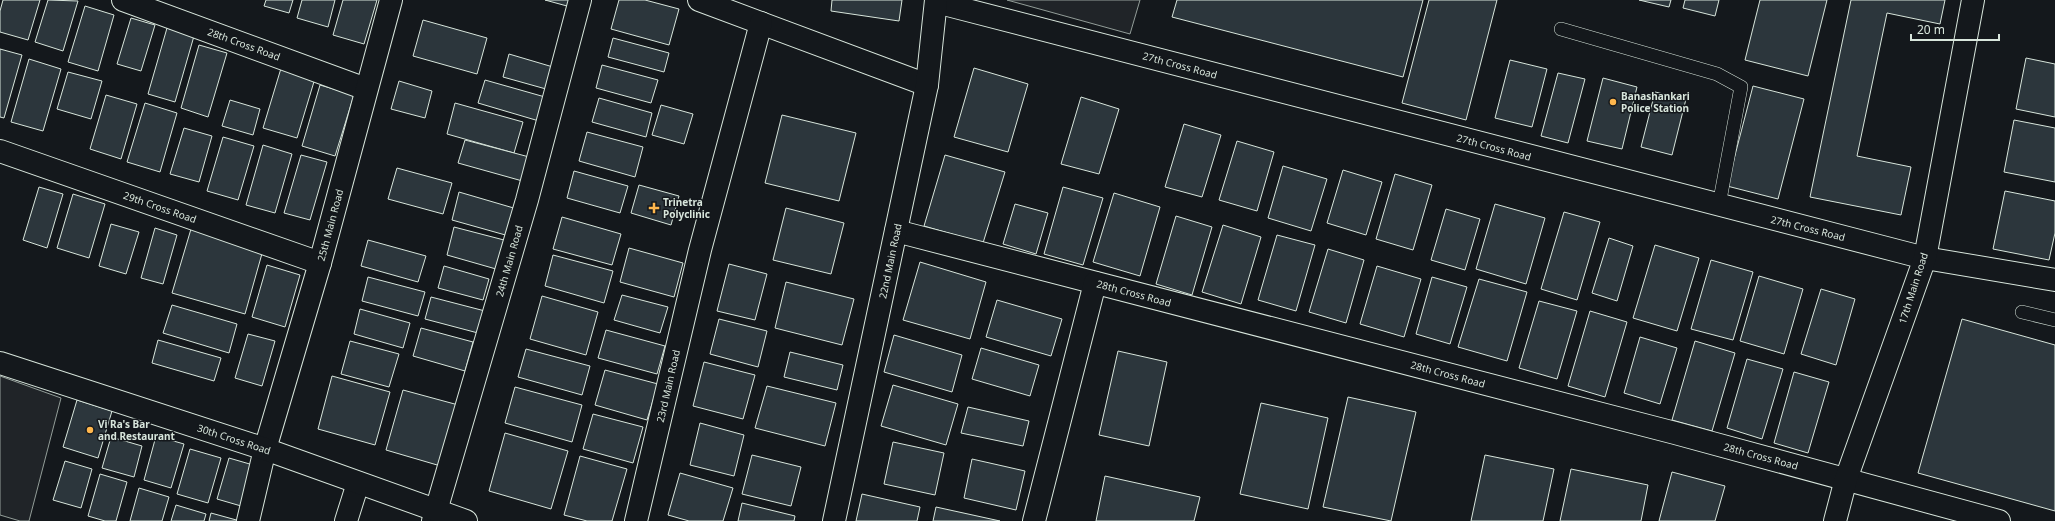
<svg xmlns="http://www.w3.org/2000/svg" width="2055" height="521" font-family="'Noto Sans',sans-serif">
<style>
.green{fill:#202428;stroke:#939e99}
.building{fill:#2c363c;stroke:#d8e6dc}
.lines{fill:none;stroke-linecap:round;stroke-linejoin:round}
.lane-casing{stroke:#d8e6dc;stroke-width:14}
.street-casing{stroke:#d8e6dc;stroke-width:24}
.secondary-casing{stroke:#d8e6dc;stroke-width:24}
.lane{stroke:#14181c;stroke-width:13}
.street{stroke:#14181c;stroke-width:22}
.secondary{stroke:#14181c;stroke-width:22}
.poi-dot{fill:#ffb74d;stroke:#14181c;stroke-width:1.5}
.labels{text-anchor:middle;stroke-width:3;stroke-linejoin:round;paint-order:stroke}
.street-label{font-size:10px;fill:#d8e6dc;stroke:#14181c}
.poi-label{font-size:10px;font-weight:bold;fill:#d8e6dc;stroke:#14181c;text-anchor:start}
</style>
<rect width="100%" height="100%" fill="#14181c"/>
<g class="green">
<polygon points="1007,0 1140,0 1130,34"/>
<polygon points="0,376 61,398 29,521 20,521 0,515"/>
</g>
<g class="building">
<polygon points="3,0 40,0 28,40 0,32 0,11"/>
<polygon points="48,0 78,1 63,51 35,42"/>
<polygon points="266,0 293,0 289,13 264,6"/>
<polygon points="302,0 335,0 328,27 297,18"/>
<polygon points="343,0 377,0 364,44 333,35"/>
<polygon points="545,0 569,0 567,6"/>
<polygon points="619,0 645,0 679,9 669,45 611,29"/>
<polygon points="832,0 902,0 899,21 831,11"/>
<polygon points="1177,0 1423,0 1403,77 1172,17"/>
<polygon points="1429,0 1497,0 1466,120 1402,103"/>
<polygon points="1639,0 1671,0 1669,7"/>
<polygon points="1685,0 1719,0 1715,16 1683,8"/>
<polygon points="1760,0 1827,0 1808,76 1745,60"/>
<polygon points="1851,0 1945,0 1940,24 1887,13 1857,156 1911,167 1901,215 1810,197"/>
<polygon points="85,6 114,15 98,71 68,62"/>
<polygon points="131,18 155,25 141,71 117,64"/>
<polygon points="423,20 487,38 477,74 413,56"/>
<polygon points="167,28 194,36 175,102 148,94"/>
<polygon points="613,38 669,53 664,72 608,57"/>
<polygon points="199,45 227,53 208,117 181,108"/>
<polygon points="0,49 22,55 4,118 0,117"/>
<polygon points="509,54 553,67 546,89 503,77"/>
<polygon points="2026,58 2055,64 2055,117 2016,109"/>
<polygon points="29,59 61,69 43,131 11,122"/>
<polygon points="1510,60 1547,69 1532,127 1495,118"/>
<polygon points="282,65 316,75 297,138 263,128"/>
<polygon points="602,65 658,80 651,103 596,88"/>
<polygon points="974,68 1028,84 1008,152 954,137"/>
<polygon points="68,72 102,81 91,119 57,109"/>
<polygon points="1558,73 1585,79 1568,143 1541,136"/>
<polygon points="1603,78 1637,87 1622,149 1587,141"/>
<polygon points="485,80 545,97 539,121 478,103"/>
<polygon points="399,81 432,91 425,118 391,109"/>
<polygon points="320,85 354,95 335,156 302,146"/>
<polygon points="1753,86 1804,99 1778,199 1727,186"/>
<polygon points="1655,92 1686,99 1672,155 1641,147"/>
<polygon points="106,95 137,104 121,159 90,149"/>
<polygon points="1081,97 1119,109 1099,174 1061,164"/>
<polygon points="599,98 652,113 646,137 592,122"/>
<polygon points="230,100 260,109 253,135 222,126"/>
<polygon points="145,103 177,113 160,172 127,162"/>
<polygon points="455,103 523,122 514,153 447,134"/>
<polygon points="661,105 693,114 684,144 652,135"/>
<polygon points="782,115 856,133 839,201 765,183"/>
<polygon points="2014,120 2055,128 2055,182 2004,172"/>
<polygon points="1184,124 1221,135 1202,197 1165,187"/>
<polygon points="184,128 212,136 199,182 170,174"/>
<polygon points="587,132 643,147 635,177 579,161"/>
<polygon points="223,137 254,146 238,200 207,191"/>
<polygon points="465,140 533,158 526,182 458,163"/>
<polygon points="1237,141 1274,152 1257,211 1219,200"/>
<polygon points="263,145 292,154 275,213 246,205"/>
<polygon points="301,155 327,162 310,220 284,213"/>
<polygon points="945,155 1005,172 983,243 924,226"/>
<polygon points="1283,166 1327,179 1311,231 1268,218"/>
<polygon points="397,168 452,183 443,214 388,199"/>
<polygon points="1343,170 1382,182 1366,235 1327,223"/>
<polygon points="574,171 628,186 620,213 567,198"/>
<polygon points="1395,174 1432,185 1413,250 1376,239"/>
<polygon points="639,185 679,196 671,225 631,213"/>
<polygon points="39,187 63,194 47,248 23,240"/>
<polygon points="1063,187 1103,198 1083,265 1044,254"/>
<polygon points="2005,191 2055,201 2055,233 2049,260 1993,249"/>
<polygon points="459,192 517,209 509,236 452,220"/>
<polygon points="1114,193 1160,207 1140,276 1093,262"/>
<polygon points="73,194 105,204 89,258 57,248"/>
<polygon points="1015,204 1048,213 1036,254 1003,244"/>
<polygon points="1495,204 1545,218 1526,284 1476,269"/>
<polygon points="786,208 844,223 831,274 773,260"/>
<polygon points="1446,209 1480,219 1465,270 1431,260"/>
<polygon points="1564,212 1600,222 1577,300 1541,289"/>
<polygon points="1176,216 1212,227 1192,295 1156,284"/>
<polygon points="562,217 621,234 612,265 553,249"/>
<polygon points="111,224 139,232 126,274 99,266"/>
<polygon points="1223,225 1261,237 1241,304 1202,292"/>
<polygon points="454,227 504,240 496,269 447,255"/>
<polygon points="155,228 177,235 163,284 141,278"/>
<polygon points="191,229 263,250 245,314 172,293"/>
<polygon points="1277,235 1315,245 1296,311 1258,300"/>
<polygon points="1609,238 1633,246 1617,301 1592,293"/>
<polygon points="368,240 426,256 418,282 361,266"/>
<polygon points="1655,245 1699,258 1677,331 1633,318"/>
<polygon points="629,248 683,263 674,297 620,282"/>
<polygon points="1328,249 1364,260 1346,323 1309,312"/>
<polygon points="553,255 613,271 604,303 545,286"/>
<polygon points="1711,260 1753,272 1733,340 1691,329"/>
<polygon points="920,262 986,282 970,339 903,320"/>
<polygon points="729,264 767,274 755,320 717,311"/>
<polygon points="267,265 300,275 285,327 252,317"/>
<polygon points="444,266 489,279 483,300 438,288"/>
<polygon points="1377,266 1421,279 1404,337 1360,324"/>
<polygon points="1759,276 1803,289 1784,354 1740,341"/>
<polygon points="368,277 425,292 418,316 362,301"/>
<polygon points="1432,277 1467,287 1450,344 1416,334"/>
<polygon points="1479,279 1527,292 1507,361 1458,347"/>
<polygon points="786,282 854,299 842,345 775,328"/>
<polygon points="1821,289 1855,299 1836,365 1801,354"/>
<polygon points="622,295 668,307 660,333 614,320"/>
<polygon points="542,296 598,312 586,355 530,339"/>
<polygon points="431,297 485,311 478,333 425,319"/>
<polygon points="997,300 1062,319 1051,356 986,337"/>
<polygon points="1539,301 1577,311 1557,379 1519,368"/>
<polygon points="172,305 237,324 229,353 163,333"/>
<polygon points="360,309 410,323 403,348 354,334"/>
<polygon points="1590,311 1627,322 1605,397 1568,386"/>
<polygon points="719,319 767,331 758,367 710,354"/>
<polygon points="1962,319 2055,345 2055,511 1918,473"/>
<polygon points="421,328 473,342 465,371 413,356"/>
<polygon points="606,330 665,346 657,374 598,358"/>
<polygon points="248,334 275,341 262,386 235,378"/>
<polygon points="894,335 962,355 952,392 884,372"/>
<polygon points="1640,337 1677,348 1660,404 1624,393"/>
<polygon points="158,340 221,358 214,381 152,363"/>
<polygon points="350,341 399,354 389,387 341,374"/>
<polygon points="1695,341 1735,353 1712,431 1672,420"/>
<polygon points="981,348 1039,365 1030,396 972,379"/>
<polygon points="526,349 590,366 582,395 518,377"/>
<polygon points="1118,351 1167,362 1149,446 1099,435"/>
<polygon points="790,352 843,365 837,390 784,377"/>
<polygon points="1747,359 1783,369 1762,439 1727,428"/>
<polygon points="704,362 755,375 743,419 693,406"/>
<polygon points="605,370 658,384 647,420 595,405"/>
<polygon points="1794,372 1829,382 1808,453 1774,443"/>
<polygon points="332,376 390,392 375,445 318,429"/>
<polygon points="893,385 958,404 946,445 881,426"/>
<polygon points="767,386 836,403 825,446 755,428"/>
<polygon points="515,387 582,405 572,442 505,423"/>
<polygon points="403,390 462,406 444,467 386,450"/>
<polygon points="1348,397 1416,412 1391,521 1323,507"/>
<polygon points="77,400 112,411 98,458 63,447"/>
<polygon points="1261,403 1328,418 1308,509 1240,494"/>
<polygon points="968,407 1029,421 1023,446 961,433"/>
<polygon points="593,414 643,427 633,463 583,449"/>
<polygon points="700,423 744,435 734,476 690,465"/>
<polygon points="505,433 568,451 551,509 489,491"/>
<polygon points="156,436 184,444 171,488 144,480"/>
<polygon points="111,437 142,446 134,477 102,468"/>
<polygon points="893,442 944,453 935,495 884,484"/>
<polygon points="190,449 221,458 208,503 177,494"/>
<polygon points="752,455 801,467 791,506 742,494"/>
<polygon points="1485,455 1554,469 1543,521 1471,521"/>
<polygon points="580,456 627,469 612,521 587,521 564,515"/>
<polygon points="229,458 260,467 248,508 217,499"/>
<polygon points="972,459 1025,471 1016,510 964,498"/>
<polygon points="65,461 92,469 81,508 53,500"/>
<polygon points="1571,469 1648,485 1641,521 1560,521"/>
<polygon points="1672,472 1725,486 1715,521 1659,521"/>
<polygon points="680,473 733,488 723,521 689,521 668,515"/>
<polygon points="100,474 127,482 116,521 105,521 88,516"/>
<polygon points="1105,476 1200,497 1194,521 1096,521"/>
<polygon points="139,488 169,497 162,521 130,521"/>
<polygon points="862,494 920,507 917,521 856,521"/>
<polygon points="742,503 795,516 794,521 738,521"/>
<polygon points="176,505 206,514 204,521 171,521"/>
<polygon points="936,507 1000,521 933,521"/>
<polygon points="211,513 240,521 209,521"/>
</g>
<g class="lines">
<g class="lane-casing">
<g id="lane">
<polyline points="1561,29 1717,74 1741,87 1719,205"/>
<polyline points="2022,312 2055,320"/>
</g>
</g>
<g class="street-casing">
<g id="street">
<polyline points="123,0 366,89"/>
<polyline points="699,0 927,85"/>
<polyline points="936,2 1925,258 2055,280"/>
<polyline points="0,151 320,263"/>
<polyline points="896,231 1675,433 1999,521"/>
<polyline points="248,521 265,449 320,263 391,0"/>
<polyline points="346,521 358,483"/>
<polyline points="433,521 527,200 580,0"/>
<polyline points="636,521 700,250 761,23"/>
<polyline points="834,521 927,85 936,0"/>
<polyline points="1034,521 1095,283"/>
<polyline points="1835,521 1846,479 1925,258 1973,0"/>
</g>
</g>
<g class="secondary-casing">
<polyline id="secondary" points="0,363 265,449 466,521"/>
</g>
<use href="#lane" class="lane"/>
<use href="#street" class="street"/>
<use href="#secondary" class="secondary"/>
</g>
<g class="poi-dot">
<circle cx="1613" cy="102" r="4"/>
<path d="M652 202h4v4h4v4h-4v4h-4v-4h-4v-4h4z"/>
<circle cx="90" cy="430" r="4"/>
</g>
<g class="labels">
<g class="street-label">
<text transform="translate(244 44) rotate(20)" y="4">28th Cross Road</text>
<text transform="translate(1180 65) rotate(15)" y="4">27th Cross Road</text>
<text transform="translate(1494 147) rotate(15)" y="4">27th Cross Road</text>
<text transform="translate(160 207) rotate(19)" y="4">29th Cross Road</text>
<text transform="translate(330 225) rotate(-75)" y="4">25th Main Road</text>
<text transform="translate(1808 228) rotate(14)" y="4">27th Cross Road</text>
<text transform="translate(509 261) rotate(-74)" y="4">24th Main Road</text>
<text transform="translate(890 261) rotate(-78)" y="4">22nd Main Road</text>
<text transform="translate(1913 288) rotate(-72)" y="4">17th Main Road</text>
<text transform="translate(1134 293) rotate(15)" y="4">28th Cross Road</text>
<text transform="translate(1448 374) rotate(15)" y="4">28th Cross Road</text>
<text transform="translate(668 386) rotate(-77)" y="4">23rd Main Road</text>
<text transform="translate(234 439) rotate(18)" y="4">30th Cross Road</text>
<text transform="translate(1761 456) rotate(15)" y="4">28th Cross Road</text>
</g>
<g class="poi-label">
<text x="1621" y="100">Banashankari<tspan x="1621" dy="12">Police Station</tspan></text>
<text x="663" y="206">Trinetra<tspan x="663" dy="12">Polyclinic</tspan></text>
<text x="98" y="428">Vi Ra's Bar<tspan x="98" dy="12">and Restaurant</tspan></text>
</g>
</g>
<path d="M1911 34v6h88v-6" fill="none" stroke="#d8e6dc" stroke-width="2"/>
<text x="1917" y="34" font-size="12" fill="#d8e6dc" stroke="#14181c" stroke-width="3" paint-order="stroke">20 m</text>
</svg>
